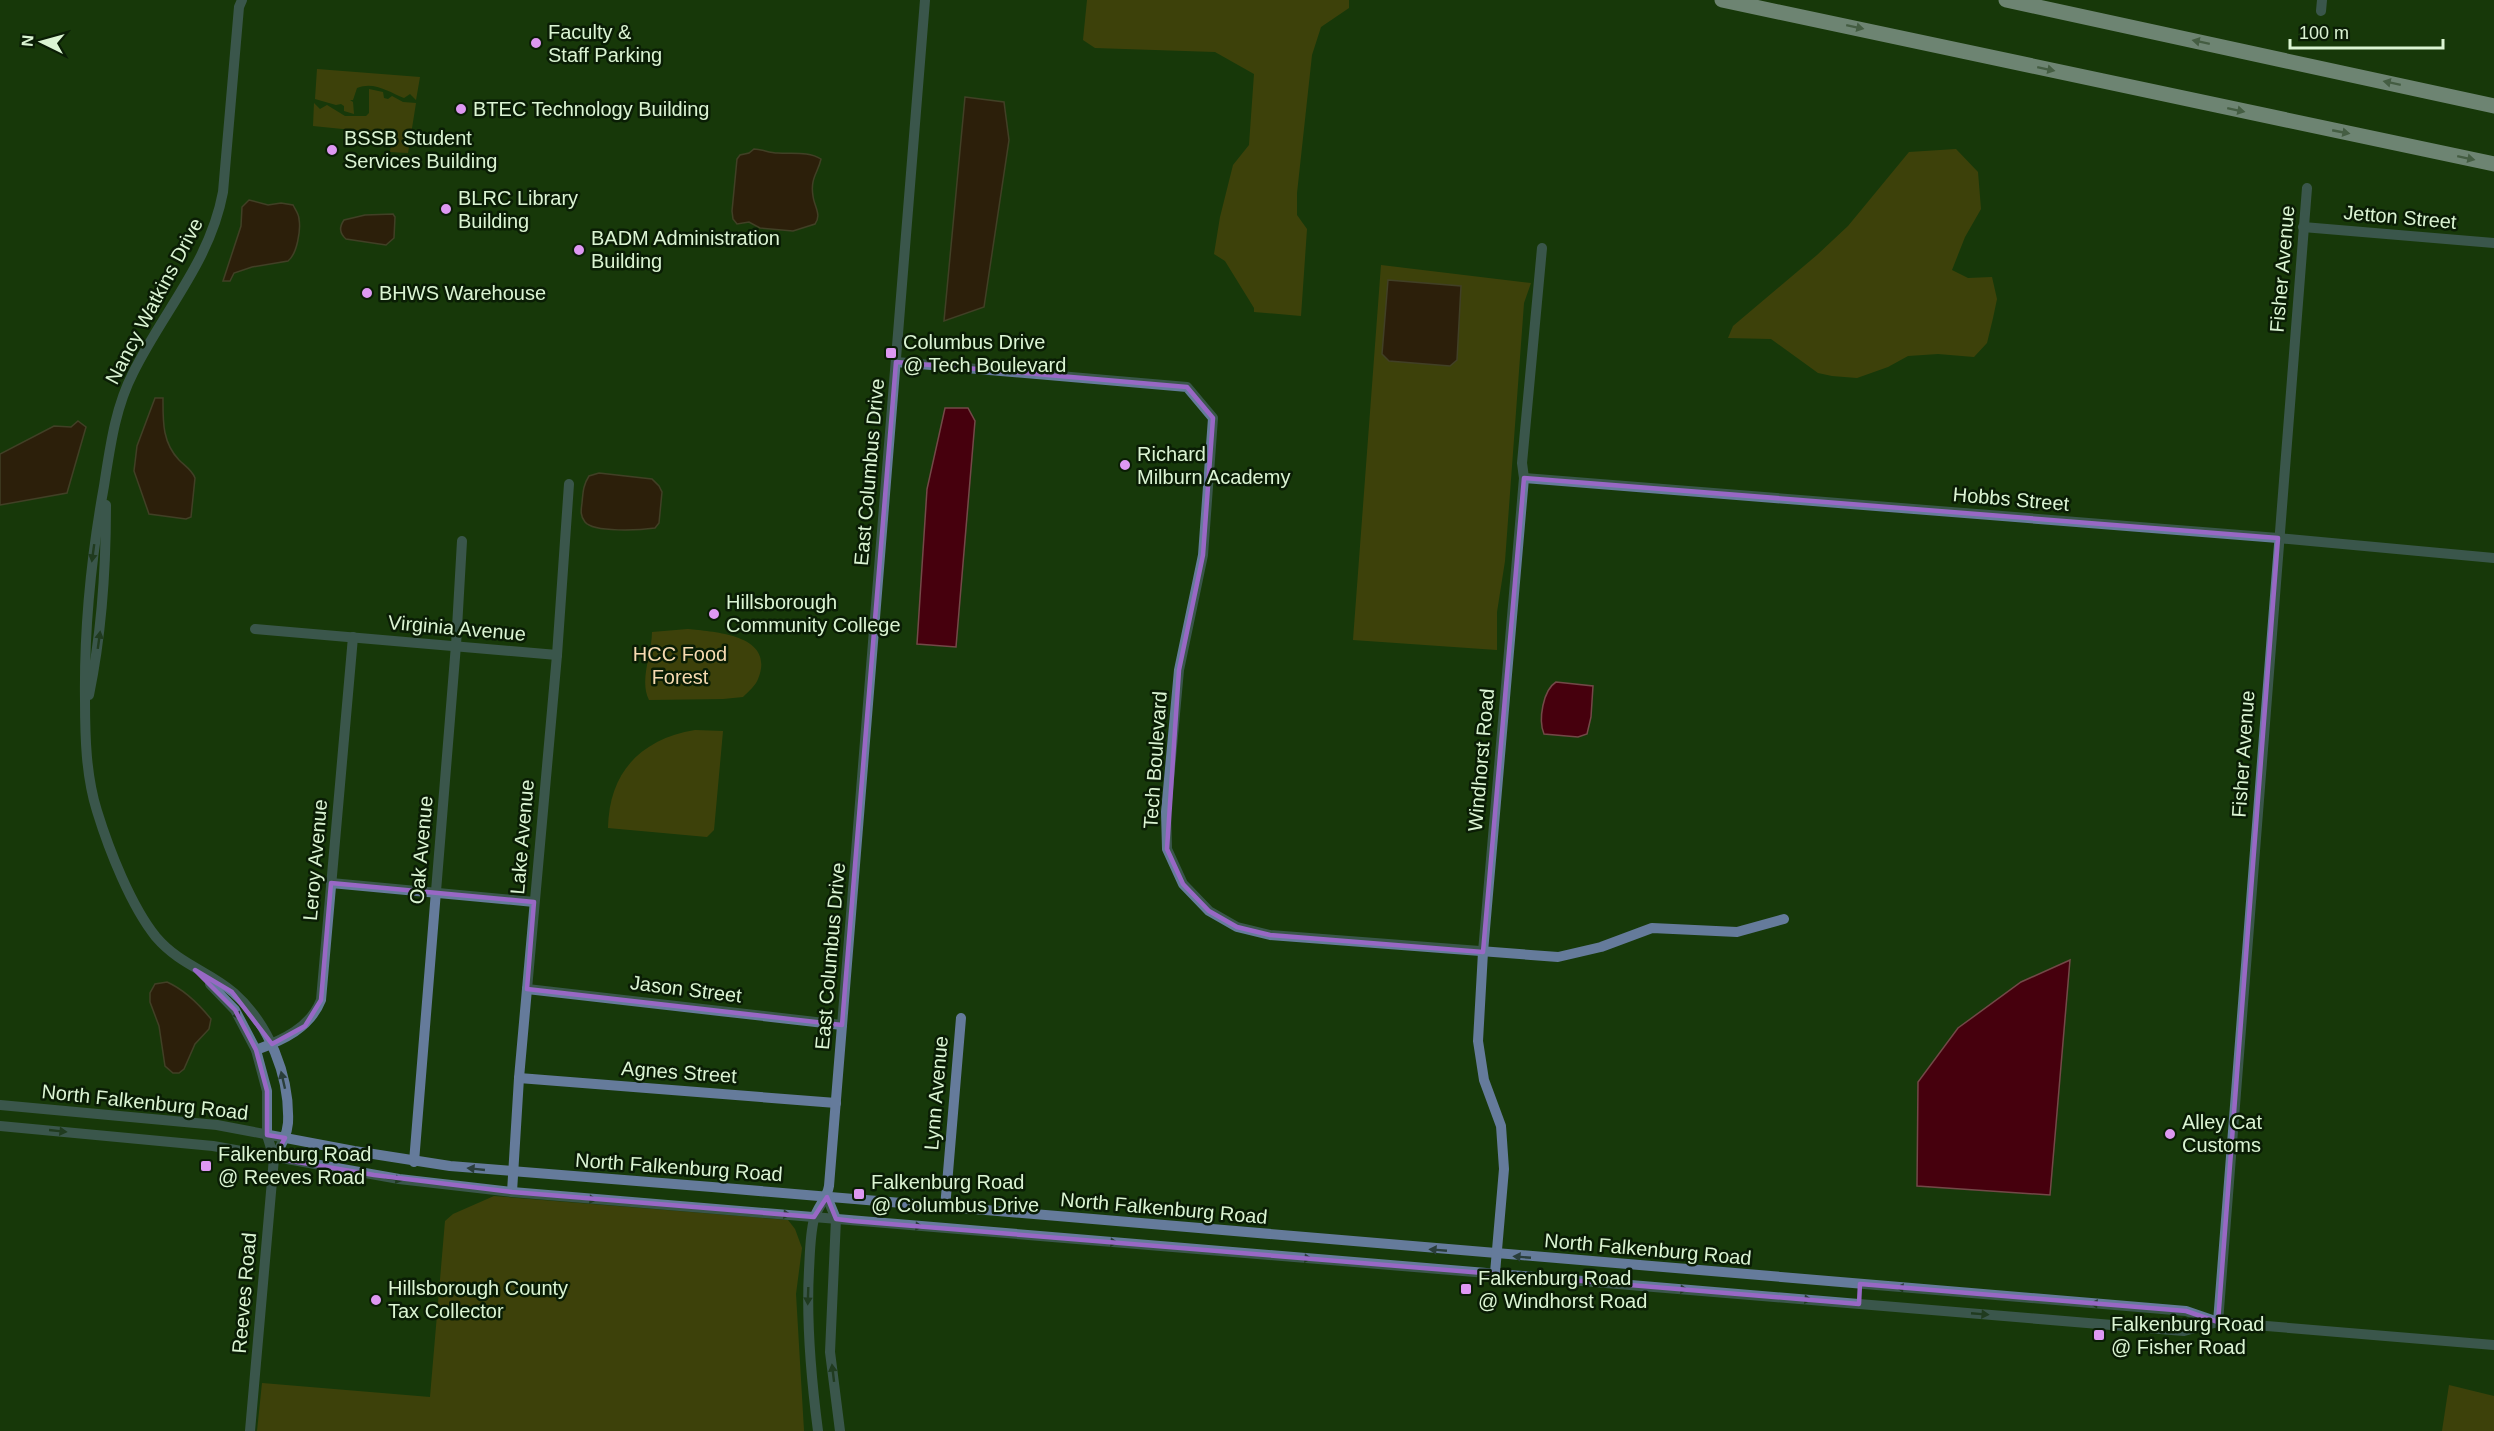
<svg xmlns="http://www.w3.org/2000/svg" width="2494" height="1431" font-family="Arial,sans-serif">
<style>
.green{fill:#6c4c0d}
.water{fill:#46000d;stroke:#734948;stroke-width:1.5}
.lines{fill:none;stroke-linecap:round;stroke-linejoin:round}
.minor{stroke:#657b9b;stroke-width:10}
.highway{stroke:#d6e1f1;stroke-width:15}
.oneway{fill:#7a8987}
.oneway2{fill:#2a3e3a}
.marked{fill:none;stroke:#9868c5;stroke-width:4.5;stroke-linejoin:round}
.poi-dot{fill:#de98f2;stroke:#0a1d05;stroke-width:2}
.labels{text-anchor:middle;stroke-width:5;stroke-linejoin:round;paint-order:stroke}
.poi-label{font-size:20px;fill:#dbf4d3;stroke:#0a1d05;text-anchor:start}
.street-label{font-size:20px;fill:#dbf4d3;stroke:#0a1d05}
.park-label{font-size:20px;fill:#f6dab0;stroke:#0a1d05}
</style>
<rect width="100%" height="100%" fill="#17390a"/>
<g class="green">
<polygon points="1087,0 1349,0 1349,8 1321,27 1312,55 1297,193 1297,215 1307,229 1301,316 1254,312 1254,308 1225,261 1214,254 1220,217 1233,165 1249,145 1254,74 1215,52 1095,48 1083,40"/>
<path d="M317 69 420 77 416 100 410 94 404 98C389 92 374 81 357 88L353 100H350L353 102 354 114 344 111V106L341 104 336 105 315 99Z"/>
<polygon points="369,89 383,92 384,98 388,99 392,96 403,102 416,103 408,153 390,152 392,134 313,126 314,103 320,109 327,105 345,116 366,116 369,113"/>
<polygon points="1956,149 1978,172 1981,209 1965,237 1952,270 1968,278 1992,277 1997,299 1993,318 1987,343 1974,357 1938,354 1908,356 1888,367 1857,378 1832,376 1818,373 1771,339 1728,338 1733,326 1817,255 1848,226 1909,152"/>
<polygon points="1381,265 1531,283 1524,303 1505,561 1497,612 1497,650 1353,640"/>
<path d="M688 629C716 632 776 635 758 679 756 685 748 692 743 697L723 699 649 700C639 680 652 654 652 632Z"/>
<path d="M695 730 723 731 714 830 707 837 608 828C609 772 641 739 695 730Z"/>
<polygon points="494,1196 788,1220 795,1229 802,1248 796,1294 804,1431 257,1431 262,1383 430,1397 445,1221 453,1214"/>
<polygon points="2449,1385 2494,1396 2494,1431 2442,1431"/>
</g>
<g class="water">
<polygon points="965,97 1004,102 1009,140 984,307 944,321"/>
<path d="M754 149C762 149 769 153 778 153 792 154 809 151 821 159 818 173 810 178 813 196 814 206 822 215 815 224L793 231 760 228 749 222 737 224 733 219 732 211 737 159 740 155 749 153Z"/>
<path d="M249 200 268 205 281 203 293 205C295 209 299 214 299 219 301 230 297 254 288 261L252 267 234 273 230 281H223L241 226 242 207Z"/>
<path d="M393 214 395 217 394 238 386 245 346 239C339 233 339 227 344 220L365 215Z"/>
<polygon points="1388,280 1461,286 1457,360 1450,366 1389,361 1382,354"/>
<path d="M155 398H163C163 421 162 442 179 460 185 466 192 470 195 478L191 517 186 519 149 514 134 471 137 446Z"/>
<polygon points="945,408 968,408 975,421 956,647 917,644 927,489"/>
<polygon points="78,421 86,427 67,493 0,505 0,454 54,426 71,427"/>
<path d="M599 473 652 479 659 486 662 492 659 523 655 528C641 530 594 533 585 522 580 516 581 510 582 503 583 493 583 485 589 476Z"/>
<path d="M1556 682 1593 686 1591 717 1587 734 1578 737 1544 734C1538 720 1543 690 1556 682Z"/>
<polygon points="2070,960 2050,1195 1917,1186 1918,1082 1958,1028 2021,982"/>
<path d="M167 982C185 990 198 1003 211 1019L209 1029 195 1044 184 1069 179 1073H173L165 1066 159 1026 150 1002V993L155 984Z"/>
</g>
<g class="lines">
<g class="minor">
<path d="M242 0 239 7 223 192C210 262 164 310 133 373 115 408 110 448 104 486 91 558 84 627 85 700 85 737 86 776 97 811 109 850 131 906 156 937 180 965 209 971 234 993 269 1024 290 1076 288 1123 287 1136 280 1147 274 1158L250 1431"/>
<polyline points="2321,11 2322,0"/>
<polyline points="2303,227 2494,243"/>
<polyline points="896,362 1187,387 1213,418 1203,555 1179,670 1166,812 1167,849 1183,884 1209,911 1237,927 1270,935 1558,957 1601,947 1652,928 1737,932 1784,919"/>
<polyline points="1524,478 2278,538 2494,558"/>
<polyline points="255,629 557,655"/>
<path d="M89 695C102 632 106 569 106 505"/>
<polyline points="331,883 534,902"/>
<polyline points="210,984 235,1010 256,1050 267,1091 267,1135 274,1158"/>
<polyline points="527,989 842,1025"/>
<path d="M256 1050C283 1040 310 1028 321 1000L353 637"/>
<polyline points="519,1078 836,1103"/>
<polyline points="0,1105 217,1125 354,1151 450,1166 712,1187 2186,1311 2218,1322 2494,1345"/>
<polyline points="0,1126 213,1146 399,1179 512,1192 2184,1331 2218,1322"/>
<polyline points="414,1162 456,645 462,541"/>
<polyline points="512,1192 519,1078 557,655 569,484"/>
<polyline points="827,1197 836,1219 830,1352 840,1431"/>
<polyline points="945,1208 961,1018"/>
<polyline points="1495,1273 1504,1169 1501,1126 1484,1080 1478,1041 1483,952 1524,478 1522,463 1542,248"/>
<polyline points="2218,1322 2307,188"/>
<path d="M818 1431C811 1377 806 1324 809 1270 810 1253 810 1235 814 1219 817 1207 827 1199 829 1186L925 0"/>
</g>
<g class="highway">
<polyline points="1722,0 2494,164"/>
<polyline points="2006,0 2494,106"/>
</g>
</g>
<defs><path id="oneway-solid" d="M-6-.8H1V-3.2L6.5 0L1 3.2V.8H-6Z" transform="scale(1.5)"/></defs>
<g class="oneway">
<use href="#oneway-solid" transform="translate(1855 27) rotate(12)"/>
<use href="#oneway-solid" transform="translate(2201 42) rotate(-168)"/>
<use href="#oneway-solid" transform="translate(2046 69) rotate(12)"/>
<use href="#oneway-solid" transform="translate(2392 83) rotate(-168)"/>
<use href="#oneway-solid" transform="translate(2236 110) rotate(12)"/>
<use href="#oneway-solid" transform="translate(2341 132) rotate(11)"/>
<use href="#oneway-solid" transform="translate(2466 158) rotate(12)"/>
</g>
<g class="oneway2">
<use href="#oneway-solid" transform="translate(93 553) rotate(98)"/>
<use href="#oneway-solid" transform="translate(99 640) rotate(-82)"/>
<use href="#oneway-solid" transform="translate(235 1012) rotate(54)"/>
<use href="#oneway-solid" transform="translate(283 1080) rotate(-103)"/>
<use href="#oneway-solid" transform="translate(58 1131) rotate(6)"/>
<use href="#oneway-solid" transform="translate(476 1169) rotate(-174)"/>
<use href="#oneway-solid" transform="translate(394 1179) rotate(9)"/>
<use href="#oneway-solid" transform="translate(588 1199) rotate(5)"/>
<use href="#oneway-solid" transform="translate(782 1214) rotate(5)"/>
<use href="#oneway-solid" transform="translate(914 1226) rotate(5)"/>
<use href="#oneway-solid" transform="translate(1109 1242) rotate(5)"/>
<use href="#oneway-solid" transform="translate(1438 1250) rotate(-175)"/>
<use href="#oneway-solid" transform="translate(1522 1257) rotate(-175)"/>
<use href="#oneway-solid" transform="translate(1303 1258) rotate(5)"/>
<use href="#oneway-solid" transform="translate(1905 1288) rotate(-175)"/>
<use href="#oneway-solid" transform="translate(1679 1289) rotate(5)"/>
<use href="#oneway-solid" transform="translate(808 1296) rotate(92)"/>
<use href="#oneway-solid" transform="translate(1803 1299) rotate(5)"/>
<use href="#oneway-solid" transform="translate(2099 1304) rotate(-175)"/>
<use href="#oneway-solid" transform="translate(1980 1314) rotate(5)"/>
<use href="#oneway-solid" transform="translate(833 1373) rotate(-97)"/>
</g>
<path d="M0 0H2494V1431H0ZM896 362 1187 387 1213 418 1203 555 1179 670 1167 849 1183 884 1209 911 1237 927 1270 935 1483 952 1524 478 2278 538 2218 1322 2186 1311 1860 1284 1859 1304 853 1221 836 1219 827 1197 814 1217 512 1192 374 1175 274 1158 285 1138 267 1135V1091L256 1050 235 1010 195 970 232 992 272 1044 305 1026 321 1000 331 883 534 902 527 989 842 1025Z" fill="#17390a" fill-opacity=".55" fill-rule="evenodd"/>
<path class="marked" d="M896 362 1187 387 1213 418 1203 555 1179 670 1167 849 1183 884 1209 911 1237 927 1270 935 1483 952 1524 478 2278 538 2218 1322 2186 1311 1860 1284 1859 1304 853 1221 836 1219 827 1197 814 1217 512 1192 374 1175 274 1158 285 1138 267 1135V1091L256 1050 235 1010 195 970 232 992 272 1044 305 1026 321 1000 331 883 534 902 527 989 842 1025Z"/>
<g class="poi-dot">
<circle cx="536" cy="43" r="6"/>
<circle cx="461" cy="109" r="6"/>
<circle cx="332" cy="150" r="6"/>
<circle cx="446" cy="209" r="6"/>
<circle cx="579" cy="250" r="6"/>
<circle cx="367" cy="293" r="6"/>
<rect x="885" y="347" width="12" height="12" rx="3"/>
<circle cx="1125" cy="465" r="6"/>
<circle cx="714" cy="614" r="6"/>
<circle cx="2170" cy="1134" r="6"/>
<rect x="200" y="1160" width="12" height="12" rx="3"/>
<rect x="853" y="1188" width="12" height="12" rx="3"/>
<rect x="1460" y="1283" width="12" height="12" rx="3"/>
<circle cx="376" cy="1300" r="6"/>
<rect x="2093" y="1329" width="12" height="12" rx="3"/>
</g>
<g class="labels">
<g class="poi-label">
<text x="548" y="39">Faculty &amp;<tspan x="548" dy="23">Staff Parking</tspan></text>
<text x="473" y="116">BTEC Technology Building</text>
<text x="344" y="145">BSSB Student<tspan x="344" dy="23">Services Building</tspan></text>
<text x="458" y="205">BLRC Library<tspan x="458" dy="23">Building</tspan></text>
<text x="591" y="245">BADM Administration<tspan x="591" dy="23">Building</tspan></text>
<text x="379" y="300">BHWS Warehouse</text>
<text x="903" y="349">Columbus Drive<tspan x="903" dy="23">@ Tech Boulevard</tspan></text>
<text x="1137" y="461">Richard<tspan x="1137" dy="23">Milburn Academy</tspan></text>
<text x="726" y="609">Hillsborough<tspan x="726" dy="23">Community College</tspan></text>
<text x="2182" y="1129">Alley Cat<tspan x="2182" dy="23">Customs</tspan></text>
<text x="218" y="1161">Falkenburg Road<tspan x="218" dy="23">@ Reeves Road</tspan></text>
<text x="871" y="1189">Falkenburg Road<tspan x="871" dy="23">@ Columbus Drive</tspan></text>
<text x="1478" y="1285">Falkenburg Road<tspan x="1478" dy="23">@ Windhorst Road</tspan></text>
<text x="388" y="1295">Hillsborough County<tspan x="388" dy="23">Tax Collector</tspan></text>
<text x="2111" y="1331">Falkenburg Road<tspan x="2111" dy="23">@ Fisher Road</tspan></text>
</g>
<g class="street-label">
<text transform="translate(2400 217) rotate(5)" y="7">Jetton Street</text>
<text transform="translate(2282 269) rotate(-85)" y="7">Fisher Avenue</text>
<text transform="translate(154 301) rotate(-62)" y="7">Nancy Watkins Drive</text>
<text transform="translate(869 472) rotate(-85)" y="7">East Columbus Drive</text>
<text transform="translate(2011 499) rotate(5)" y="7">Hobbs Street</text>
<text transform="translate(457 628) rotate(5)" y="7">Virginia Avenue</text>
<text transform="translate(2243 754) rotate(-86)" y="7">Fisher Avenue</text>
<text transform="translate(1155 760) rotate(-86)" y="7">Tech Boulevard</text>
<text transform="translate(1481 760) rotate(-85)" y="7">Windhorst Road</text>
<text transform="translate(522 837) rotate(-85)" y="7">Lake Avenue</text>
<text transform="translate(421 850) rotate(-85)" y="7">Oak Avenue</text>
<text transform="translate(315 860) rotate(-85)" y="7">Leroy Avenue</text>
<text transform="translate(830 956) rotate(-85)" y="7">East Columbus Drive</text>
<text transform="translate(686 989) rotate(7)" y="7">Jason Street</text>
<text transform="translate(679 1072) rotate(4)" y="7">Agnes Street</text>
<text transform="translate(936 1093) rotate(-85)" y="7">Lynn Avenue</text>
<text transform="translate(145 1102) rotate(6)" y="7">North Falkenburg Road</text>
<text transform="translate(679 1167) rotate(4)" y="7">North Falkenburg Road</text>
<text transform="translate(1164 1208) rotate(5)" y="7">North Falkenburg Road</text>
<text transform="translate(1648 1249) rotate(5)" y="7">North Falkenburg Road</text>
<text transform="translate(244 1293) rotate(-85)" y="7">Reeves Road</text>
</g>
<g class="park-label">
<text x="680" y="661">HCC Food<tspan x="680" dy="23">Forest</tspan></text>
</g>
</g>
<g transform="translate(42 42) rotate(275)" stroke="#0a1d05" stroke-width="4.5" paint-order="stroke">
<path d="M0-4.5L10 22L0 15L-10 22Z" fill="#dbf4d3"/>
<text y="-9" font-size="16" font-weight="bold" text-anchor="middle" fill="#dbf4d3">N</text>
</g>
<path d="M2290 39v9h153v-9" fill="none" stroke="#dbf4d3" stroke-width="3"/>
<text x="2299" y="39" font-size="18" fill="#dbf4d3" stroke="#0a1d05" stroke-width="4.5" paint-order="stroke">100 m</text>
</svg>
